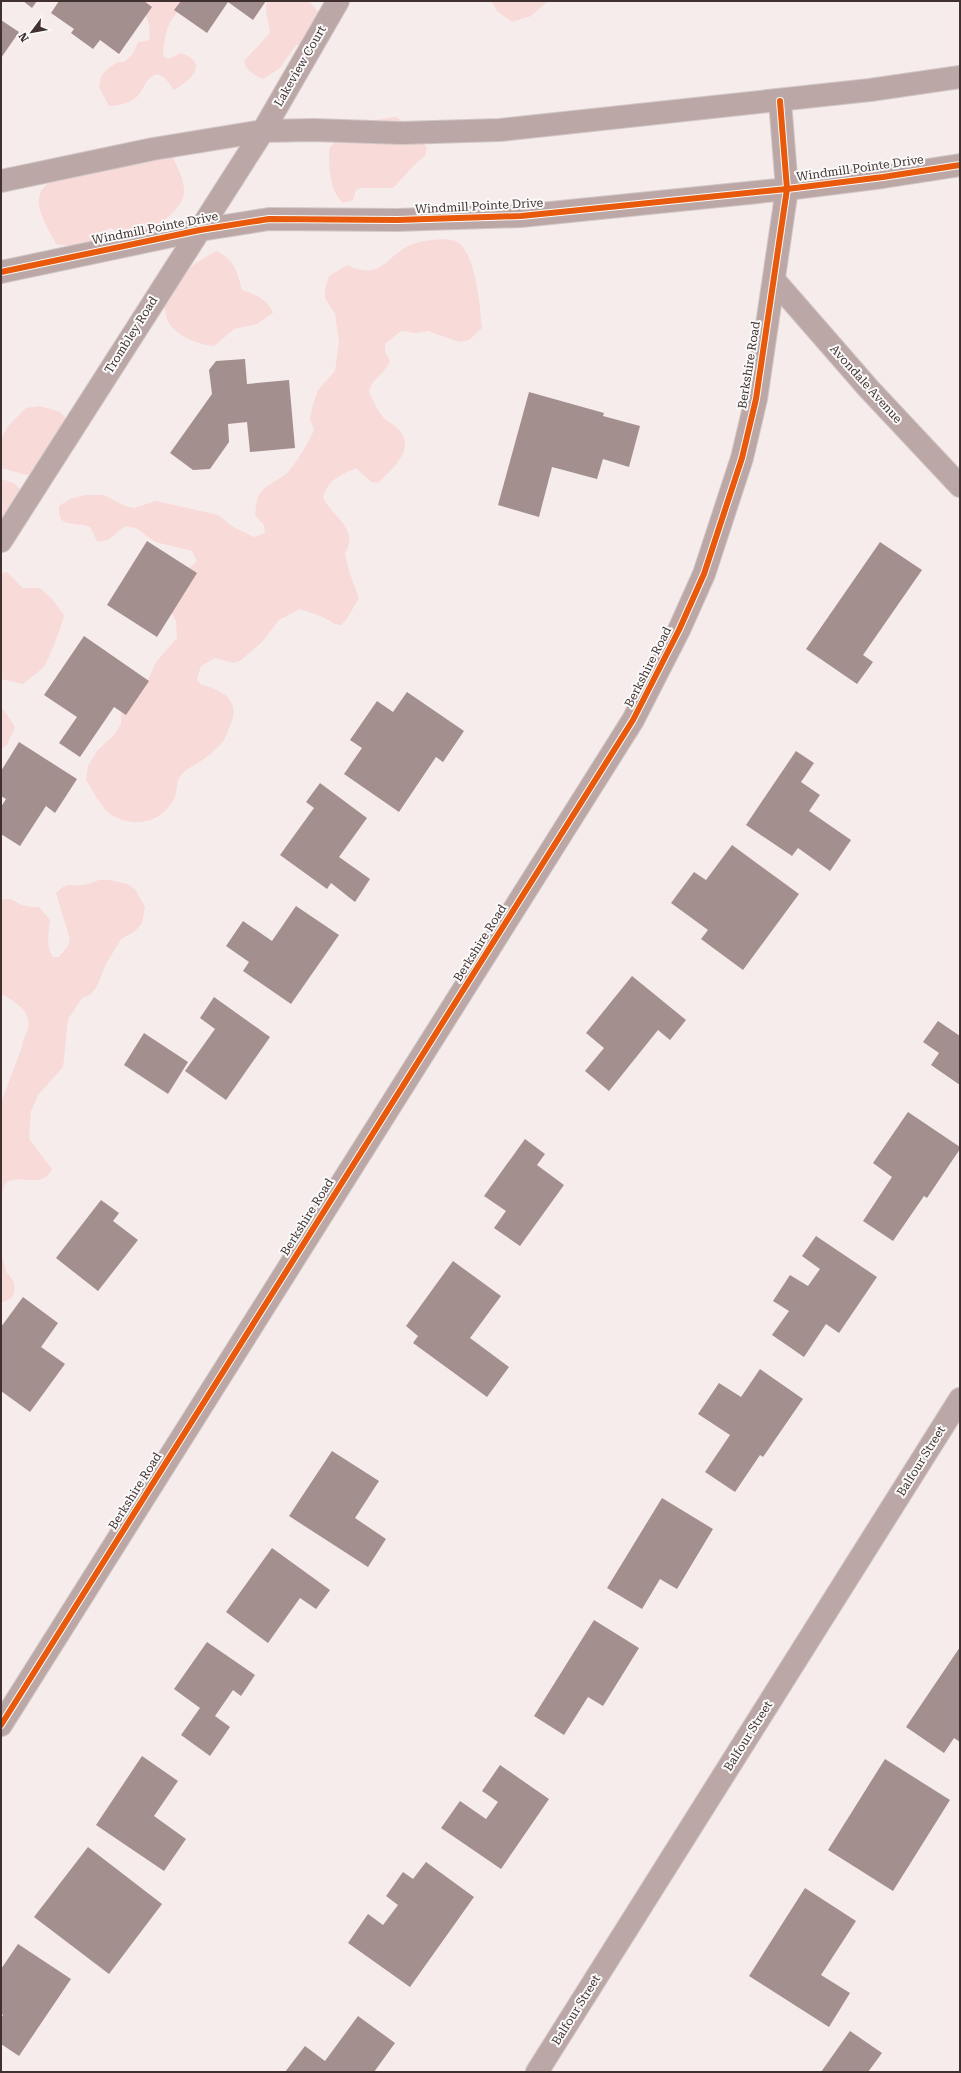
<svg xmlns="http://www.w3.org/2000/svg" width="961" height="2073" font-family="'Roboto Serif',serif">
<style>
.green{fill:#f8dad8}
.building{fill:#a48f8f}
.lines{fill:none;stroke-linecap:round;stroke-linejoin:round}
.minor-casing{stroke:#d1c7c6;stroke-width:24}
.minor{stroke:#bba7a6;stroke-width:22}
.cycleway-casing{stroke:#fafafa;stroke-width:8}
.cycleway{stroke:#e8590c;stroke-width:6}
.labels{text-anchor:middle;stroke-width:4;stroke-linejoin:round;paint-order:stroke}
.street-label{font-size:12px;fill:#40302f;stroke:#fafafa}
</style>
<rect width="100%" height="100%" fill="#f6eceb"/>
<g class="green">
<path d="M129 1H188C168 20 165 28 163 56L168 59 181 53C210 63 191 80 174 90L165 78 157 74C145 79 147 83 140 93 134 102 119 106 109 106L99 87 101 77 106 70 118 62H124L133 54 138 42 147 41 150 38C149 16 148 14 129 1Z"/>
<path d="M267 1H309L323 18 308 44 296 45 280 68 263 79C254 75 246 71 244 61L270 33C269 22 264 12 267 1Z"/>
<polygon points="491,1 548,1 531,16 512,22 497,11"/>
<path d="M396 117 410 125 427 148 425 156C412 165 404 177 393 188H360L356 190 353 200 343 203C329 189 329 168 329 149 347 125 367 120 396 117Z"/>
<path d="M170 153C176 164 185 180 184 193 183 210 146 238 130 235 123 234 116 230 109 228L79 251 71 246 56 244C47 225 26 198 50 182Z"/>
<path d="M444 239C447 240 453 240 456 241 476 252 480 307 482 328L469 340 459 342 428 331 416 333 401 331 385 344V351L390 361C385 374 372 378 369 392 373 400 377 410 383 417 388 422 395 425 400 431 416 450 391 470 378 483L371 482 356 468C338 476 329 479 323 498 333 517 360 530 345 553 347 569 354 583 359 598L346 620 341 625 335 624 323 617 300 609 279 620 261 643 240 661 233 663 215 658 201 666 197 679 201 685C225 690 242 702 229 728 227 733 225 740 221 744 215 750 209 756 202 760 196 765 187 768 182 774 175 780 178 791 174 799 162 824 130 829 109 813 100 806 93 790 86 780L88 766 97 751 114 735 121 724V713L125 700 147 682 156 662 177 638 176 621 171 612 182 575 197 561 192 551 155 542 136 528 125 526C115 533 109 544 97 541L90 527C74 521 57 530 59 506L70 499 85 495H104L125 506 134 508 156 501 218 515 233 527 254 537 265 533 264 525 255 515C256 510 256 502 258 497 263 485 279 481 288 472 296 464 310 440 314 430L310 419 313 404 318 390 335 371 339 342 335 314 325 298V289L329 276 347 265C383 282 385 255 413 244 422 240 434 240 444 239Z"/>
<path d="M217 251C235 261 237 271 242 290 256 295 267 298 273 313L257 324 234 329 214 346C199 345 180 337 170 325 166 320 165 307 163 301 178 276 191 264 217 251Z"/>
<polygon points="40,406 60,412 67,420 45,469 26,475 1,468 1,439 8,426 26,408"/>
<path d="M1 479C21 484 21 489 26 508L1 537Z"/>
<path d="M7 572 23 588H40L51 598 64 615C62 625 50 657 45 665 40 672 29 678 23 684L1 679V573Z"/>
<polygon points="1,706 15,727 7,745 1,749"/>
<path d="M99 880H110L127 884 135 889 145 907 142 923 134 932 121 939 106 964 97 986 90 995 82 998 68 1019 63 1067 38 1095 31 1111 29 1139 52 1169C41 1192 14 1170 4 1186 1 1191 2 1204 1 1211V1103L22 1047C23 1040 24 1038 27 1032 34 1012 16 1002 1 994V899H11C21 906 27 907 39 907L50 920C49 933 45 945 53 957H59L68 946 70 939 56 893C70 880 68 887 83 885 88 884 94 882 99 880Z"/>
<path d="M1 1254C4 1260 4 1267 7 1273 9 1276 12 1278 13 1281 18 1291 12 1302 1 1302Z"/>
</g>
<g class="building">
<polygon points="23,1 37,1 32,8"/>
<polygon points="59,1 144,1 152,7 119,54 100,40 93,49 71,33 74,29 51,13"/>
<polygon points="181,1 266,1 253,20 228,2 207,33 174,10"/>
<polygon points="1,20 19,32 1,58"/>
<polygon points="245,359 247,384 289,380 295,448 250,452 247,422 228,424 229,442 210,469 193,470 170,453 212,394 209,370 216,361"/>
<polygon points="529,392 604,413 603,416 640,426 629,467 603,459 597,479 552,467 539,517 498,505"/>
<polygon points="147,541 197,573 157,637 107,605"/>
<polygon points="880,542 922,570 863,655 873,662 857,684 806,649"/>
<polygon points="84,636 149,681 126,715 114,707 80,757 59,743 77,717 44,695"/>
<polygon points="407,692 464,731 443,762 436,757 399,812 344,774 362,748 350,740 377,701 393,712"/>
<polygon points="19,742 77,779 55,813 46,806 20,846 1,834 1,807 6,799 1,796 1,771"/>
<polygon points="796,751 814,763 801,782 820,795 809,811 851,840 830,871 798,848 792,856 746,825"/>
<polygon points="320,783 367,818 339,857 370,879 355,902 331,883 327,889 280,855 314,808 306,802"/>
<polygon points="732,845 799,894 743,970 701,939 708,930 671,903 694,872 706,880"/>
<polygon points="296,906 339,935 291,1004 243,971 249,962 226,946 243,921 272,941"/>
<polygon points="632,976 686,1020 670,1040 658,1030 609,1091 585,1071 604,1048 586,1033"/>
<polygon points="214,997 270,1037 226,1100 185,1071 215,1029 200,1018"/>
<polygon points="938,1021 960,1036 960,1085 931,1065 939,1053 923,1042"/>
<polygon points="144,1033 188,1062 168,1094 124,1065"/>
<polygon points="908,1112 960,1147 960,1149 927,1198 924,1196 893,1241 863,1221 892,1177 873,1163"/>
<polygon points="525,1139 545,1154 537,1165 564,1185 520,1246 494,1228 506,1211 484,1196"/>
<polygon points="101,1200 119,1213 113,1221 138,1240 98,1291 56,1258"/>
<polygon points="816,1236 877,1277 839,1333 826,1324 804,1357 772,1335 789,1311 773,1301 790,1275 808,1286 820,1269 802,1256"/>
<polygon points="453,1261 501,1296 470,1338 509,1367 487,1397 413,1343 418,1336 406,1326"/>
<polygon points="23,1297 58,1323 41,1347 65,1364 30,1412 1,1391 1,1327"/>
<polygon points="760,1369 803,1399 763,1457 760,1455 735,1492 705,1472 730,1435 698,1414 719,1383 741,1397"/>
<polygon points="332,1451 379,1481 355,1518 386,1539 368,1567 289,1516"/>
<polygon points="662,1498 713,1529 677,1589 660,1579 642,1609 607,1588"/>
<polygon points="272,1548 330,1590 316,1609 300,1598 268,1643 226,1612"/>
<polygon points="594,1620 639,1648 603,1706 588,1697 564,1735 534,1716"/>
<polygon points="207,1642 255,1675 241,1696 233,1690 215,1716 230,1727 210,1756 181,1735 200,1708 174,1689"/>
<polygon points="960,1647 960,1742 954,1738 944,1753 906,1727"/>
<polygon points="142,1756 178,1781 154,1816 186,1839 164,1871 96,1825"/>
<polygon points="885,1759 950,1800 893,1891 828,1850"/>
<polygon points="500,1765 549,1799 501,1869 441,1828 460,1801 486,1819 498,1802 482,1791"/>
<polygon points="88,1847 162,1904 109,1974 34,1917"/>
<polygon points="426,1862 474,1897 410,1987 348,1943 368,1914 383,1925 398,1905 386,1896 403,1872 413,1879"/>
<polygon points="805,1888 856,1921 821,1975 850,1993 829,2027 749,1976"/>
<polygon points="18,1944 71,1979 19,2056 1,2044 1,2018 3,2015 1,2013 1,1969"/>
<polygon points="358,2016 395,2043 374,2072 285,2072 305,2046 325,2061"/>
<polygon points="850,2031 882,2053 868,2072 821,2072"/>
</g>
<g class="lines">
<g class="minor-casing">
<g id="minor">
<polyline points="1,181 153,149 263,131 314,130 401,133 500,130 870,90 960,77"/>
<polyline points="1,272 200,230 269,219 397,220 521,216 787,189 883,177 960,165"/>
<polyline points="774,280 869,389 960,486"/>
<polyline points="1,541 263,131 338,1"/>
<polyline points="1,1725 633,720 679,630 704,574 742,458 756,399 787,189 780,101"/>
<polyline points="537,2072 960,1399"/>
</g>
</g>
<use href="#minor" class="minor"/>
<g class="cycleway-casing">
<g id="cycleway">
<polyline points="1,272 200,230 269,219 397,220 521,216 787,189 883,177 960,165"/>
<polyline points="1,1725 633,720 679,630 704,574 742,458 756,399 787,189 780,101"/>
</g>
</g>
<use href="#cycleway" class="cycleway"/>
</g>
<g class="labels">
<g class="street-label">
<text transform="translate(300 66) rotate(-60)" y="4">Lakeview Court</text>
<text transform="translate(860 168) rotate(-8)" y="4">Windmill Pointe Drive</text>
<text transform="translate(479 206) rotate(-3)" y="4">Windmill Pointe Drive</text>
<text transform="translate(155 228) rotate(-11)" y="4">Windmill Pointe Drive</text>
<text transform="translate(131 335) rotate(-58)" y="4">Trombley Road</text>
<text transform="translate(749 365) rotate(-81)" y="4">Berkshire Road</text>
<text transform="translate(866 384) rotate(48)" y="4">Avondale Avenue</text>
<text transform="translate(648 667) rotate(-63)" y="4">Berkshire Road</text>
<text transform="translate(480 943) rotate(-58)" y="4">Berkshire Road</text>
<text transform="translate(307 1217) rotate(-58)" y="4">Berkshire Road</text>
<text transform="translate(921 1461) rotate(-58)" y="4">Balfour Street</text>
<text transform="translate(135 1491) rotate(-58)" y="4">Berkshire Road</text>
<text transform="translate(748 1736) rotate(-58)" y="4">Balfour Street</text>
<text transform="translate(576 2010) rotate(-58)" y="4">Balfour Street</text>
</g>
</g>
<rect width="961" height="2073" fill="none" stroke="#40302f" stroke-width="4"/>
<g transform="translate(32 32) rotate(238)" stroke="#fafafa" stroke-width="3" paint-order="stroke">
<path d="M0-3L7 15L0 10L-7 15Z" fill="#40302f"/>
<text y="-6" font-size="11" font-weight="bold" text-anchor="middle" fill="#40302f">N</text>
</g>
</svg>
